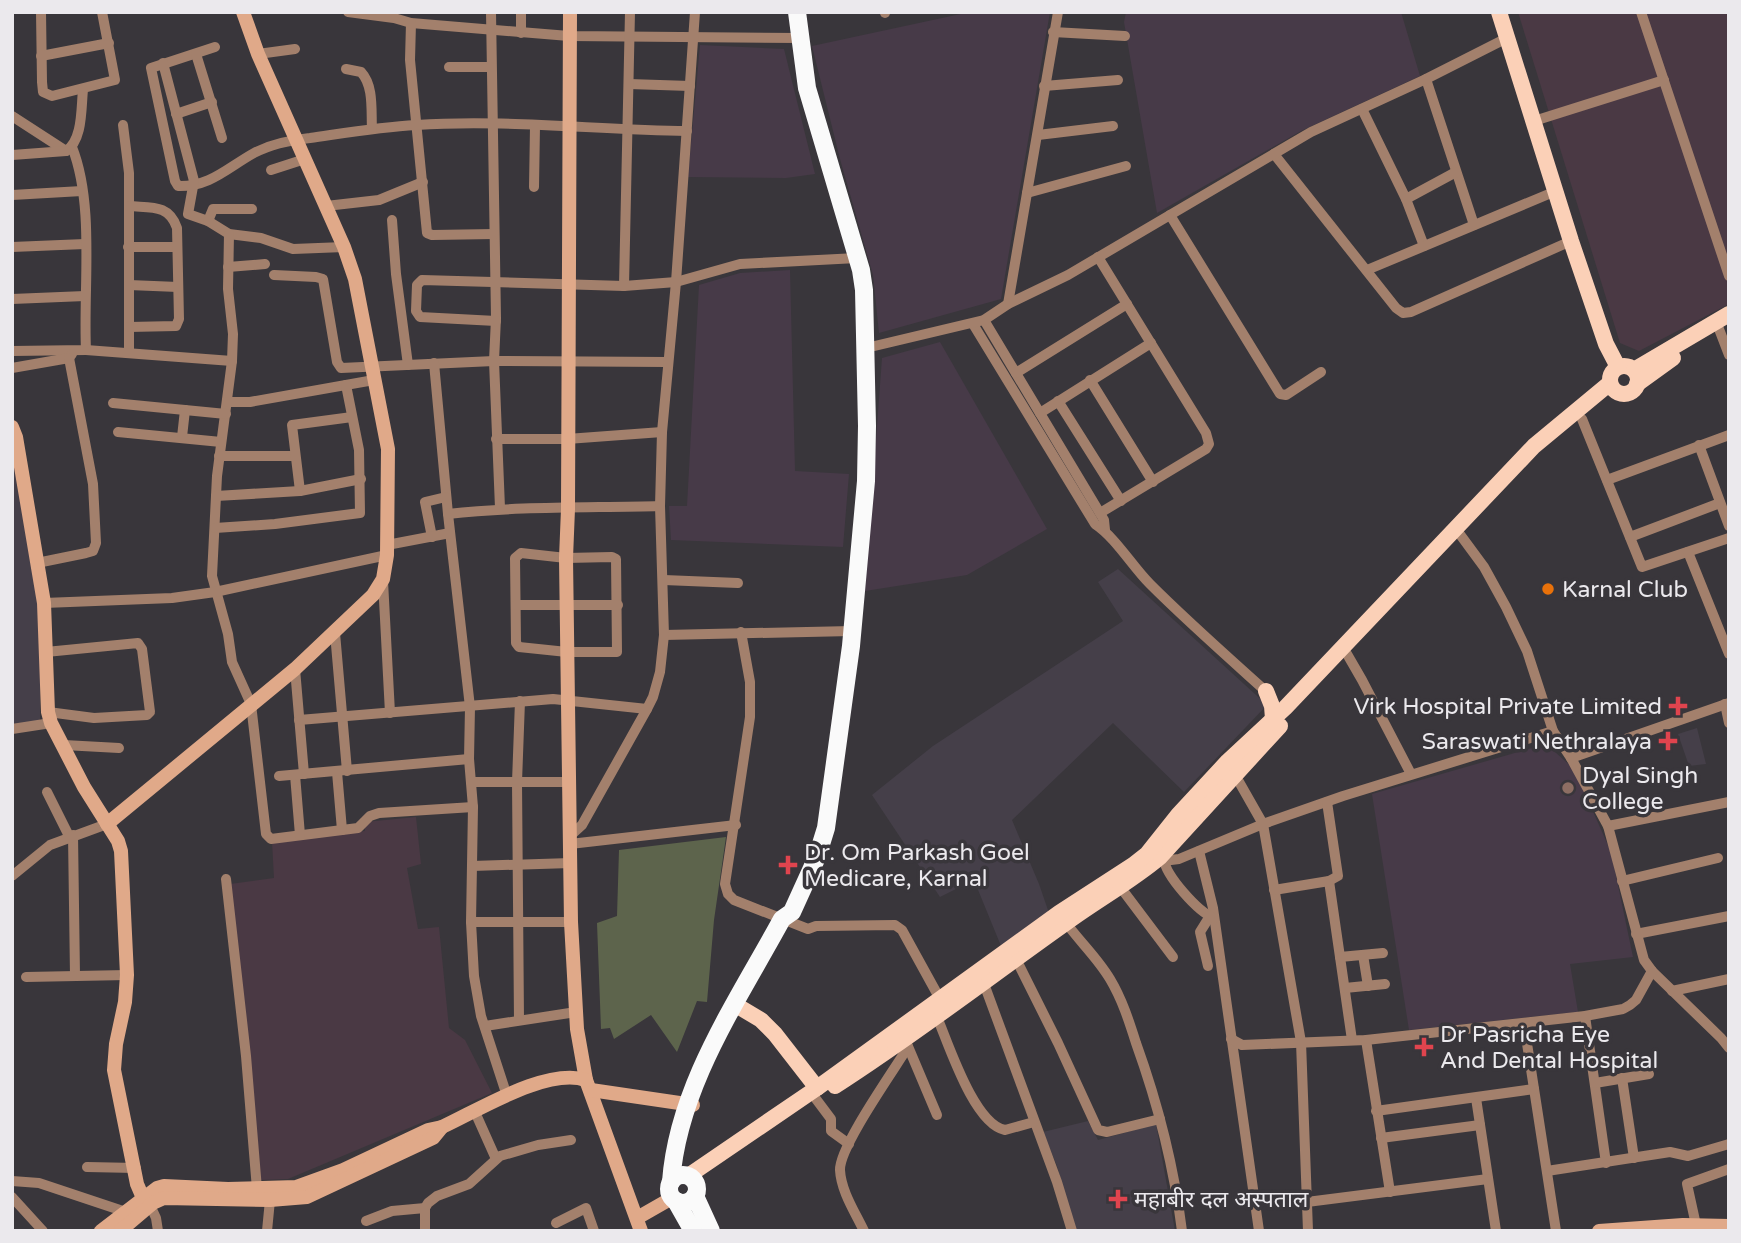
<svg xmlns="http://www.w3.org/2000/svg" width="1741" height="1243" font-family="'Varela Round','Noto Sans Devanagari',sans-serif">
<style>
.commercial{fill:#4a3944}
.built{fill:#453f49}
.education{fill:#473a48}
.green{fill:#5d644c}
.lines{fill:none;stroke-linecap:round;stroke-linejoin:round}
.street{stroke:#a3806c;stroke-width:10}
.secondary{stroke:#e0a989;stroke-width:14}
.primary{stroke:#fbd0b7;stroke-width:16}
.highway{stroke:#fafafa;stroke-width:18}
.food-dot{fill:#e8710a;stroke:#39363b;stroke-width:2.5}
.health-dot{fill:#e0444e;stroke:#39363b;stroke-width:2.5}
.education-dot{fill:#8d6e63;stroke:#39363b;stroke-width:2.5}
.labels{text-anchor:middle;stroke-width:7;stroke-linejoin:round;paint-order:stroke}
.poi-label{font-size:23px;fill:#ebe9ed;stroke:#39363b;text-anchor:start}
</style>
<rect width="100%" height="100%" fill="#39363b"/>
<g class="commercial">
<polygon points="1518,12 1729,12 1729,304 1639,351 1620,343"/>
<polygon points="416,817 421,864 407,868 418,929 439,927 449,1028 465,1040 492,1093 288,1179 260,1180 230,884 274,878 272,841 365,831 365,822"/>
</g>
<g class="built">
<polygon points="12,450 40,610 40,722 12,726"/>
<polygon points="1118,569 1267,705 1184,792 1113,723 1012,820 1039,884 1049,913 1001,946 974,880 940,897 872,795 933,746 1123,621 1098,582"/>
<polygon points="1697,728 1706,764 1689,766 1678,734"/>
<polygon points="1088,1121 1098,1140 1156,1124 1175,1231 1075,1231 1057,1166 1043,1132"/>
</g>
<g class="education">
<polygon points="970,12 1050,12 1001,299 879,333 873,275 840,159 812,46"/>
<polygon points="1126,12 1401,12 1420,76 1301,131 1157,213 1124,22"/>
<polygon points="700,45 784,49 815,174 786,178 688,177"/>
<polygon points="790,270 795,471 849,474 843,547 671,540 669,506 687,506 699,285 740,273"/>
<polygon points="940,342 1047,529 967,575 865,591 882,358"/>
<polygon points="1546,744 1574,769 1611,852 1633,957 1570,964 1578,1012 1409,1030 1372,794"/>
</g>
<polygon class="green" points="726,837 714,920 707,1002 697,1001 677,1052 651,1015 614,1039 610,1028 601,1029 597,923 617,916 619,850"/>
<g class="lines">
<g class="street">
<polyline points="41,12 42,82 43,92 52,96 115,80 102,12"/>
<polyline points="348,12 394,18 411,23 569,36 799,38"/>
<polyline points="491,12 496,318 494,361 500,508"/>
<polyline points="885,12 885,13"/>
<polyline points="1641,12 1729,276"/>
<polyline points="411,23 410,60 427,233 432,235 494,234"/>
<polyline points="1053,32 1125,36"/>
<polyline points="521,33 521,12"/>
<path d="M215 47 151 68 175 181 178 186C210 187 227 168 254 153 271 144 291 140 310 138 345 133 380 127 416 125 506 119 596 130 687 131"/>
<polyline points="196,54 222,138"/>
<polyline points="258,54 295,49"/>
<polyline points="41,56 109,43"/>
<polyline points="163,63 194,181 188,214 208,221 229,234 261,238 293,249 344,247"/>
<polyline points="449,67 491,67"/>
<path d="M346 69 361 72C374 86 371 110 372 129"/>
<polyline points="1426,79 1474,225"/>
<polyline points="629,84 690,86"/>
<polyline points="1044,86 1118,80"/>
<polyline points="1362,109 1406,199"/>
<polyline points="176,114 212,102"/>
<polyline points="12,116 66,151"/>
<polyline points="1534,121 1664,80"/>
<polyline points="123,125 129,173 129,353"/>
<polyline points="1038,135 1113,126"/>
<polyline points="1274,154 1396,308 1403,313 1411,312 1571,241"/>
<path d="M12 155 66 151C83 140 81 108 83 90"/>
<polyline points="271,170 305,159"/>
<polyline points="534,187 535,126"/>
<polyline points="1027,193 1126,166"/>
<polyline points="12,195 82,191"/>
<polyline points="326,206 379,200 423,182"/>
<polyline points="1170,215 1280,394 1286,395 1321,372"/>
<polyline points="392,220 396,274 408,365"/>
<polyline points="208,221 213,209 252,209"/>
<polyline points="229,234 228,289 233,334 232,361 217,476 212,576 228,634 232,662 251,704 266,834 271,839 358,828 370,816 379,813 473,807"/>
<polyline points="1424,246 1406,199 1456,172"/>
<polyline points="12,247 85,244"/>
<polyline points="128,247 177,247"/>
<polyline points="1098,257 1206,433 1209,444 1206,449 1100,513"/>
<polyline points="228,267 265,264"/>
<polyline points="1367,270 1556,191"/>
<polyline points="274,275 316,277 323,279 337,362 341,368 494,361 667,362"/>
<polyline points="129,285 178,287"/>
<polyline points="624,286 630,12"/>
<polyline points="12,299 85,296"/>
<polyline points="1008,304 1058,12"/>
<polyline points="984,320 1104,520 1105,530"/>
<polyline points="496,321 420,317 416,311 417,285 422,280 624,286 676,282 740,264 857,258"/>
<path d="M973 324 1095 524C1116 538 1132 566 1150 584 1188 622 1229 658 1269 694"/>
<path d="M129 327 176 326 179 319 177 228C169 204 151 208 129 206"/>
<polyline points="1719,329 1729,355"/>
<polyline points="862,349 984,320 1008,304 1068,275 1311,132 1426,79 1507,38"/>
<polyline points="86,350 232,361"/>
<path d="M12 351 86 350C83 288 95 205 72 147"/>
<polyline points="434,363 448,514 470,707 469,759 473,807 471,922 474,976 481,1016 507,1096"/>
<polyline points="12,368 69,358 72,354"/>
<polyline points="1016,373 1127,304"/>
<polyline points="1090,380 1153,482"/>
<polyline points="1058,401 1121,501"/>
<polyline points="228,402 250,402 374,380"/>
<polyline points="113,403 226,414"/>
<polyline points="1040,413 1151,343"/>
<polyline points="1582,419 1642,567 1729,538"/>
<polyline points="118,432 221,442"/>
<polyline points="182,437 185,410"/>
<polyline points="496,439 567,439 662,432"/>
<polyline points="1699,445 1729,526"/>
<polyline points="219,456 294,456"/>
<polyline points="1607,480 1729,435"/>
<polyline points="300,491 292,425 352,417"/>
<polyline points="216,496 300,491 361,479"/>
<path d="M448 514C518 506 589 508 660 506"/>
<polyline points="215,528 275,524 360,513 359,450 346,385"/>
<polyline points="1456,529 1484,567 1506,607 1527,651 1553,731 1571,758 1608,826 1644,960 1652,971 1721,1038 1729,1048"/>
<polyline points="432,537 425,502 446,497"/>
<polyline points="1630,537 1720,503"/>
<polyline points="387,545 450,533"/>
<polyline points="1688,552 1729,654"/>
<polygon points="521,553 566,558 612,557 616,559 617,652 567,652 519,647 516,643 515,558"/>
<polyline points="37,563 86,553 93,551 96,543 93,484 69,358"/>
<polyline points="664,580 738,583"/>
<polyline points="383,581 390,713"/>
<polyline points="44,603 172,598 215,592 387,555"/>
<polyline points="516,605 618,605"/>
<polyline points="741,632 750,682 750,717 725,884 728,894 734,900 808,929 816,926 895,925 902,930 940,999"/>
<polyline points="335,633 347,771"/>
<polyline points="664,635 852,631"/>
<polyline points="1341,649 1347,654 1362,680 1411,774"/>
<polyline points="46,652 138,643 142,649 150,712 147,715 94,718 48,712"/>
<polyline points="295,669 304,774"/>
<polyline points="1725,704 1729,723"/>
<polyline points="299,720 553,699 647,709"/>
<polyline points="12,729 51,723"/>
<polyline points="64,745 119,748"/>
<polyline points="1571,758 1729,703"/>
<polyline points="337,772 342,830"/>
<polyline points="1234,773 1263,824 1301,1042 1308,1231"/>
<polyline points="295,775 300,835"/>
<polyline points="279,776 469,759"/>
<polyline points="471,782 570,782"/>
<polyline points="47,792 69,836"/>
<polyline points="1608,826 1729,802"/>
<polyline points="73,835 75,976"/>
<polyline points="571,835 582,825 647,709 653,697 660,672 664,635 660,506 662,432 676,282 695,12"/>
<polyline points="570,844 736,825"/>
<polyline points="1199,851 1213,908 1259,1231"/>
<polyline points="1160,857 1171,860 1179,859 1263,824 1343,796 1553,731"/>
<path d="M1164 859C1165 875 1198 912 1214 918"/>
<polyline points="472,866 571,863"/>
<polyline points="12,876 50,845 107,824"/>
<polyline points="226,879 246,1056 257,1189"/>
<polyline points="1329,881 1352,1040"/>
<polyline points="1622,881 1718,858"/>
<polyline points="1121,888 1173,957"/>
<polyline points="1274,890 1329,881 1338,876 1327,802"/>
<path d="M1064 920C1078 940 1097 957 1110 979 1122 999 1129 1021 1136 1043 1158 1104 1174 1167 1182 1231"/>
<polyline points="471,922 571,922"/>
<polyline points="1636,934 1729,916"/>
<polyline points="1363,955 1368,986"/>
<polyline points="1340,957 1383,953"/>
<polyline points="1016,959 1058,1043 1098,1130 1107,1132 1160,1119"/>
<polyline points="1208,966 1200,932 1210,916"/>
<polyline points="26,977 127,975"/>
<polyline points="983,981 1057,1182 1072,1231"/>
<polyline points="1345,988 1385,984"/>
<polyline points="1672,991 1729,979"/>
<polyline points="1585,1016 1606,1163"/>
<path d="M937 1017C949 1045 974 1124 1005 1130L1034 1122"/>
<polyline points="519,1020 517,782 520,701"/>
<polyline points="1524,1024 1556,1231"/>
<polyline points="485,1026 576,1012"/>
<polyline points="1231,1039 1242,1045 1366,1040 1585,1016 1623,1009 1630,1005 1636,1000 1652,971"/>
<polyline points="1366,1040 1390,1192"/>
<polyline points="907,1044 937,1115"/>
<polyline points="1622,1078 1634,1158"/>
<polyline points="1595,1083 1649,1074"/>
<polyline points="1476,1098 1496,1231"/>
<polyline points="816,1099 831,1119 831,1131 849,1144"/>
<polyline points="1376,1111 1534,1089"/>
<polyline points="475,1112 496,1159"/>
<polyline points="1381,1138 1480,1125"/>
<polyline points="87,1167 136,1168"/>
<polyline points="1547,1171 1670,1152 1688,1156 1729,1144"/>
<polyline points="12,1181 39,1183 129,1213"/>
<polyline points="12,1197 43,1231"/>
<polyline points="1307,1202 1488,1179"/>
<polyline points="150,1205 156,1218 158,1231"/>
<polyline points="366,1221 392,1211 425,1208"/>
<polyline points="556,1223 586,1208 594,1231"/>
<polyline points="1696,1225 1687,1184 1729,1169"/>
<polyline points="267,1231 270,1200"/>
<polyline points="425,1231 425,1208 428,1203 437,1196 469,1184 500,1156 538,1145 571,1140"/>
<path d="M864 1231C855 1212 841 1191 840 1170 839 1147 894 1070 908 1047"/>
</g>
<g class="secondary">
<polyline points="570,12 568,509 566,558 571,922 577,1029 586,1080 641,1231"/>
<polyline points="12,427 16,437 44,603 48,712 51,723 84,787 118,841 121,851 127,975 125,1002 116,1044 114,1070 137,1184 143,1198 150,1205"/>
<polyline points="107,824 295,669 373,595 383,579 387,555 388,449 361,310 355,279 344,247 258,54 243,12"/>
<polyline points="591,1090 693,1105"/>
<polyline points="637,1218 672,1198"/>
<path d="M101 1231 157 1188 164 1186 228 1189 296 1187 343 1170 428 1130 442 1127C479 1110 547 1067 586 1080"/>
<polyline points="120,1231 153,1203 164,1198 270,1200 307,1197 433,1138 442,1127"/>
<polyline points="1599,1231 1683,1225 1729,1226"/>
</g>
<g class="primary">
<polyline points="1499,12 1571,241 1606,344 1618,367"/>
<circle cx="1624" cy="380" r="14"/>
<polyline points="1634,370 1729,314"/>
<polyline points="1637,384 1673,358"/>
<polyline points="1266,691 1272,706 1273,719"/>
<polyline points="736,1005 761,1020 775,1034 817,1088"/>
<path d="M835 1086C913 1036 987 979 1063 925 1095 901 1129 883 1160 857L1280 726"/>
<polyline points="688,1176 817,1088 1059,913 1133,865 1147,854 1178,815 1228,761 1285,708 1534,446 1610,383"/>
</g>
<g class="highway">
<circle cx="683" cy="1189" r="14"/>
<path d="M671 1182C678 1086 737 1002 782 919L792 912 817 857 826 828 851 646 866 481 867 426 864 290 861 270 807 88 797 12"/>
<polyline points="695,1196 711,1231"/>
<polyline points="676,1201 693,1231"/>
</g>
</g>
<circle class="food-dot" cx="1548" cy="589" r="7"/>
<g class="health-dot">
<path d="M1674.5 695.5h7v7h7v7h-7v7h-7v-7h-7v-7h7z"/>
<path d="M1664.5 730.5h7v7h7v7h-7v7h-7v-7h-7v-7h7z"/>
<path d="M784.5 854.5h7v7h7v7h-7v7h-7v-7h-7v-7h7z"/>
<path d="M1420.5 1036.5h7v7h7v7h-7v7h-7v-7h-7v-7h7z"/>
<path d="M1114.5 1188.5h7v7h7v7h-7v7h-7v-7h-7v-7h7z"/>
</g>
<circle class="education-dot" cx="1568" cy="788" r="7"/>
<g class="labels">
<g class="poi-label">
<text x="1562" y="597">Karnal Club</text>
<text x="1662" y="714" text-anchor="end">Virk Hospital Private Limited</text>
<text x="1652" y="749" text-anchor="end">Saraswati Nethralaya</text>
<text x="1582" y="783">Dyal Singh<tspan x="1582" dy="26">College</tspan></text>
<text x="804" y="860">Dr. Om Parkash Goel<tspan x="804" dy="26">Medicare, Karnal</tspan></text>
<text x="1440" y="1042">Dr Pasricha Eye<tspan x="1440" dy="26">And Dental Hospital</tspan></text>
<text x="1134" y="1207">महाबीर दल अस्पताल</text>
</g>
</g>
<rect width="1741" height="1243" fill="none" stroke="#ebe9ed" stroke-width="28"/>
</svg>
